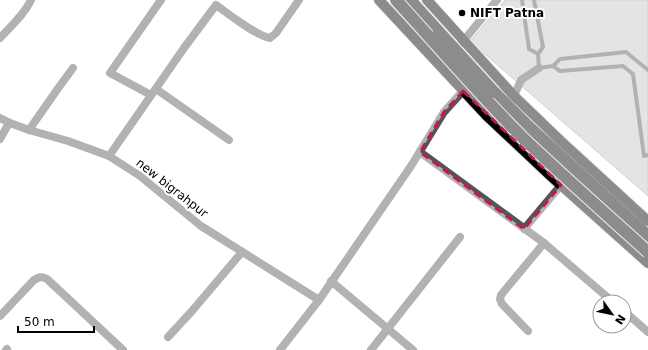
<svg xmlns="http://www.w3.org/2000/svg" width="648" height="350" font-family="'DejaVu Sans',sans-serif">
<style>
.building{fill:#c4c4c4;stroke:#999}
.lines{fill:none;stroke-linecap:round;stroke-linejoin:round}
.primary-casing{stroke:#dbdbdb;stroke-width:12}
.highway-casing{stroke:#dbdbdb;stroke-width:14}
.lane{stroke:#555;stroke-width:4}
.street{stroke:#555;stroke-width:8}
.primary{stroke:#000;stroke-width:10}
.highway{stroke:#000;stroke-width:12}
.highway-bridge-casing{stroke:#dbdbdb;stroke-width:14;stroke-linecap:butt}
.highway-bridge{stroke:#000;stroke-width:12}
.marked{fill:none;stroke:#c2185b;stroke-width:3;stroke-dasharray:8 5;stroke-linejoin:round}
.poi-dot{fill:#000;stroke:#fff;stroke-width:1.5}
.labels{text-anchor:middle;stroke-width:4;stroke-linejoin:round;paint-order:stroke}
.poi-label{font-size:12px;font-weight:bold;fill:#000;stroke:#fff;text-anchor:start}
.street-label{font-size:12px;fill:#000;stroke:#fff}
</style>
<rect width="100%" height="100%" fill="#fff"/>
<polygon class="building" points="505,0 648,0 648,196 470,41"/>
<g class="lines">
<g class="primary-casing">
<g id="primary">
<polyline points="379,0 487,116 553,178 648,263"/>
<polyline points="427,0 514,96 563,143 648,221"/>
</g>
</g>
<g class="highway-casing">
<g id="highway">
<polyline points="410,0 439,32"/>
<polyline points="494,92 528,126 648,236"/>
</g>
</g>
<g class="lane">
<polyline points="522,0 529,49 538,54"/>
<polyline points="534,0 543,47 538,54 539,68 553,66 560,59 626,52 648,70"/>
<polyline points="553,66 560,71 623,66 633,74 644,156 648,155"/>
</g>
<g class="street">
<path d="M0 38C11 26 24 15 31 0"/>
<polyline points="460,45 497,0"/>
<polyline points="156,89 229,140"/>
<polyline points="151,95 110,73 161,0"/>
<polyline points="514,96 521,80 539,68"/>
<polyline points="0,118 10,123 29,130 68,141 109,156 140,176 201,226 319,300"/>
<polyline points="29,130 59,87 73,68"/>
<polyline points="0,139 9,123"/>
<polyline points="420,152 544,243"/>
<path d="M109 156 184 48 216 5C230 15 255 35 270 38L276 33 299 0"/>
<polyline points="524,229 561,185"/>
<polyline points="331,281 413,350"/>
<polyline points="624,311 648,332"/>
<path d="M0 316 34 280C39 277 41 276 47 279L123 350"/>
<polyline points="528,331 502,304 500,299 501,295 544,243 613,302"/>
<polyline points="168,337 192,311 242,252"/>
<polyline points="6,350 7,349"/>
<polyline points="280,350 319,300 411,166 444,112 463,91"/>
<polyline points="371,350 460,237"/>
</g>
<use href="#primary" class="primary"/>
<use href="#highway" class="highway"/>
<g class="highway-bridge-casing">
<g id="highway-bridge">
<path d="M396 0C438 46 478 93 522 137 563 176 606 214 648 252"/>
<polyline points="439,32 494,92"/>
</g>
</g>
<use href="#highway-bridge" class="highway-bridge"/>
</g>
<path d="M0 0H648V350H0ZM463 91 561 185 524 229 420 152 444 112Z" fill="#fff" fill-opacity=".55" fill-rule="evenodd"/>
<path class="marked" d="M463 91 561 185 524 229 420 152 444 112Z"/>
<circle class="poi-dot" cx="462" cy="13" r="4"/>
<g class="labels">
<g class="poi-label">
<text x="470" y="17">NIFT Patna</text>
</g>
<g class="street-label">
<text transform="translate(172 188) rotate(38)" y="4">new bigrahpur</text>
</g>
</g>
<g transform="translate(612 314) rotate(123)"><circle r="19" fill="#ffffff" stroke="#999999"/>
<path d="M0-3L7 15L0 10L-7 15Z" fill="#000000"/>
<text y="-6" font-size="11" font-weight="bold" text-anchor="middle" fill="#000000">N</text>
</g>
<path d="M18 326v6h76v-6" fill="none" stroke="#000000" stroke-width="2"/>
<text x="24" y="326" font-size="12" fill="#000000" stroke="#ffffff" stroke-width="3" paint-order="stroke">50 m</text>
</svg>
